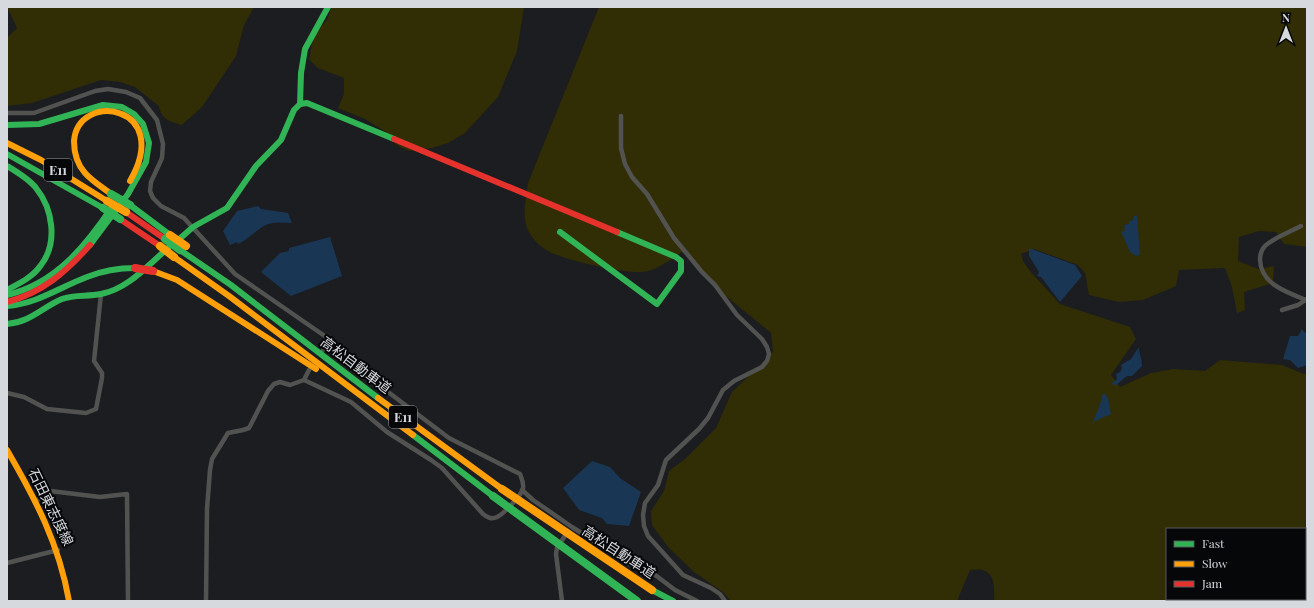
<svg xmlns="http://www.w3.org/2000/svg" width="1314" height="608" font-family="'Playfair Display','Noto Sans JP',serif">
<style>
.green{fill:#312d05;fill-rule:evenodd}
.water{fill:#1a3655}
.lines{fill:none;stroke-linecap:round;stroke-linejoin:round}
.street{stroke:#525351;stroke-width:4.5}
.fast{stroke:#30b455;stroke-width:6}
.slow{stroke:#ff9f0a;stroke-width:6}
.jam{stroke:#e5322d;stroke-width:6}
.fast-bridge{stroke:#30b455;stroke-width:8}
.slow-bridge{stroke:#ff9f0a;stroke-width:8}
.jam-bridge{stroke:#e5322d;stroke-width:8}
.labels{text-anchor:middle;stroke-width:4;stroke-linejoin:round;paint-order:stroke}
.shield{fill:#060709;stroke:#989a9d;stroke-width:1}
.shield-label{font-size:13px;font-weight:bold;fill:#d6d9dd}
.street-label{font-size:14px;fill:#d6d9dd;stroke:#060709}
</style>
<rect width="100%" height="100%" fill="#1b1d20"/>
<g class="green">
<path d="M7 7H254L244 25 236 56 202 107 182 125C170 122 161 119 159 106L135 87 120 82 101 80 32 103 7 106V38L17 28Z"/>
<polygon points="332,7 524,7 517,51 498,97 465,133 448,143 432,148 409,151 400,147 392,141 386,132 365,119 338,108 344,94 344,78 318,68 309,59 314,34 327,20"/>
<path d="M599 7H1307V247L1284 244 1276 232 1259 231 1239 237 1238 261 1258 269 1274 266 1273 283 1244 292 1245 310 1237 313 1232 287 1225 268 1179 270 1176 286 1143 300 1119 302 1089 295 1085 273 1078 265 1034 249 1021 254 1023 261 1030 271 1060 304 1130 327 1136 339 1111 375 1120 387 1151 373 1173 369 1205 371 1220 360 1282 365 1304 374 1307 373V601H994C995 582 994 566 970 570L957 601H731L723 592 694 572 668 547 652 525 651 511 664 491 669 471 685 459 716 428 732 392 773 352 771 333 721 292 690 257 682 252C670 260 656 271 642 272 626 274 557 259 545 249 538 245 530 236 527 228 522 214 526 198 528 183ZM1167 529H1305V599H1167Z"/>
</g>
<g class="water">
<path d="M258 206 261 209 288 213 292 223C283 223 273 221 264 226 255 231 249 239 238 244L237 242 230 245 223 231 237 211Z"/>
<polygon points="1137,215 1140,255 1136,256 1130,252 1121,232 1125,230 1124,225 1129,224 1129,221 1133,220 1134,216"/>
<polygon points="330,237 342,276 291,296 261,272 280,253 289,251 289,248"/>
<polygon points="1029,248 1075,265 1082,276 1060,302 1041,277 1037,276 1039,272 1029,256"/>
<polygon points="1302,329 1305,333 1307,333 1307,365 1298,368 1290,360 1283,359 1290,336 1298,336"/>
<path d="M1139 347C1139 354 1142 358 1142 366L1132 376H1127L1115 386 1112 383 1117 379 1116 374 1120 372 1122 368 1121 365 1131 359Z"/>
<polygon points="1104,393 1108,398 1111,414 1093,422 1102,399 1101,397"/>
<polygon points="592,461 610,467 620,478 641,492 629,526 607,524 602,518 579,510 563,488"/>
</g>
<g class="lines">
<g class="street">
<path d="M7 113H34L95 91 108 89 126 92 140 98 157 120 163 144 162 158 151 182 150 191 153 198 161 206 184 218 235 274 329 339 355 367 449 438 520 474C522 479 524 483 523 489 521 495 503 515 497 517 491 520 487 517 483 514L442 468 431 460 387 432 351 402 304 380 309 370"/>
<polyline points="621,116 621,148 625,164 632,177 647,194 674,238 702,272 715,285 737,315 762,339 767,347 769,354 767,361 762,367 734,381 723,390 708,418 699,429 666,460 658,485 645,503 643,515 644,526 648,536 683,575 711,588 720,594 725,601"/>
<path d="M1301 226C1290 232 1275 237 1265 246 1262 249 1260 255 1260 260 1261 284 1286 292 1306 300"/>
<polyline points="1282,310 1298,305 1307,299"/>
<polyline points="323,350 329,339"/>
<polyline points="7,393 24,397 47,409 86,413 96,409 102,378 102,373 94,361 101,294"/>
<polyline points="522,490 533,500 572,527 630,564 650,571 675,590 697,601"/>
<polyline points="36,501 40,498 42,490 100,497 127,494 128,601"/>
<polyline points="7,563 58,550"/>
<polyline points="206,601 207,509 210,470 212,459 228,433 243,430 249,428 268,391 274,384 280,382 290,385 304,380"/>
<polyline points="562,601 556,554 557,548 568,531"/>
</g>
<g class="fast">
<polyline points="300,104 301,73 305,49 328,7"/>
<polyline points="7,125 39,124 103,105 122,107 134,114 143,124 149,143 146,162 128,194 90,245"/>
<polyline points="7,154 103,208"/>
<path d="M7 166C17 172 29 179 36 188 53 209 58 243 41 265 33 277 20 283 7 290"/>
<polyline points="130,205 170,235"/>
<polyline points="560,232 657,304 681,271 681,261 676,257 617,232"/>
<polyline points="176,242 193,227 227,208 256,166 281,140 294,110 300,104 307,103 394,139"/>
<polyline points="180,250 231,285 378,398"/>
<path d="M7 295C55 284 86 246 112 207"/>
<path d="M7 306C37 304 60 287 87 277 102 271 118 268 135 268"/>
<path d="M7 324C31 322 41 308 62 299 75 294 87 297 101 294 128 289 148 265 168 248"/>
<polyline points="413,435 493,496"/>
<polyline points="652,590 673,601"/>
</g>
<g class="slow">
<polyline points="7,143 41,160 107,201"/>
<path d="M111 194C102 187 92 181 85 173 77 164 74 153 74 141 78 90 174 105 130 181"/>
<polyline points="174,257 229,296 413,435"/>
<polyline points="153,271 177,280 316,369"/>
<polyline points="378,398 502,489"/>
<path d="M7 450C36 500 59 544 69 601"/>
</g>
<g class="jam">
<polyline points="394,139 617,232"/>
<polyline points="126,212 165,239"/>
<polyline points="120,219 160,246"/>
<path d="M7 302C42 293 66 272 90 245"/>
</g>
<g class="fast-bridge">
<polyline points="111,194 130,205"/>
<polyline points="103,208 120,219"/>
<polyline points="165,239 180,250"/>
<polyline points="493,496 637,601"/>
</g>
<g class="slow-bridge">
<polyline points="107,201 126,212"/>
<polyline points="170,235 186,246"/>
<polyline points="160,246 174,257"/>
<polyline points="502,489 652,590"/>
</g>
<polyline class="jam-bridge" points="135,268 153,271"/>
</g>
<g class="labels">
<g class="shield">
<rect x="44" y="159" width="28" height="22" rx="3"/>
<rect x="389" y="406" width="28" height="22" rx="3"/>
</g>
<g class="shield-label">
<text x="58" y="175">E11</text>
<text x="403" y="422">E11</text>
</g>
<g class="street-label">
<text transform="translate(356 365) rotate(37)" y="5">高松自動車道</text>
<text transform="translate(51 507) rotate(64)" y="5">石田東志度線</text>
<text transform="translate(619 552) rotate(33)" y="5">高松自動車道</text>
</g>
</g>
<rect width="1314" height="608" fill="none" stroke="#d6d9dd" stroke-width="16"/>
<rect x="1166" y="528" width="140" height="72" fill="#060709" stroke="#595b5e"/>
<rect x="1174" y="541" width="20" height="6" fill="#30b455" stroke="#595b5e"/>
<text x="1202" y="548" font-size="12" fill="#d6d9dd">Fast</text>
<rect x="1174" y="561" width="20" height="6" fill="#ff9f0a" stroke="#595b5e"/>
<text x="1202" y="568" font-size="12" fill="#d6d9dd">Slow</text>
<rect x="1174" y="581" width="20" height="6" fill="#e5322d" stroke="#595b5e"/>
<text x="1202" y="588" font-size="12" fill="#d6d9dd">Jam</text>
<g transform="translate(1286 28)" stroke="#060709" stroke-width="3" paint-order="stroke">
<path d="M0-3L7 15L0 10L-7 15Z" fill="#d6d9dd"/>
<text y="-6" font-size="11" font-weight="bold" text-anchor="middle" fill="#d6d9dd">N</text>
</g>
</svg>
